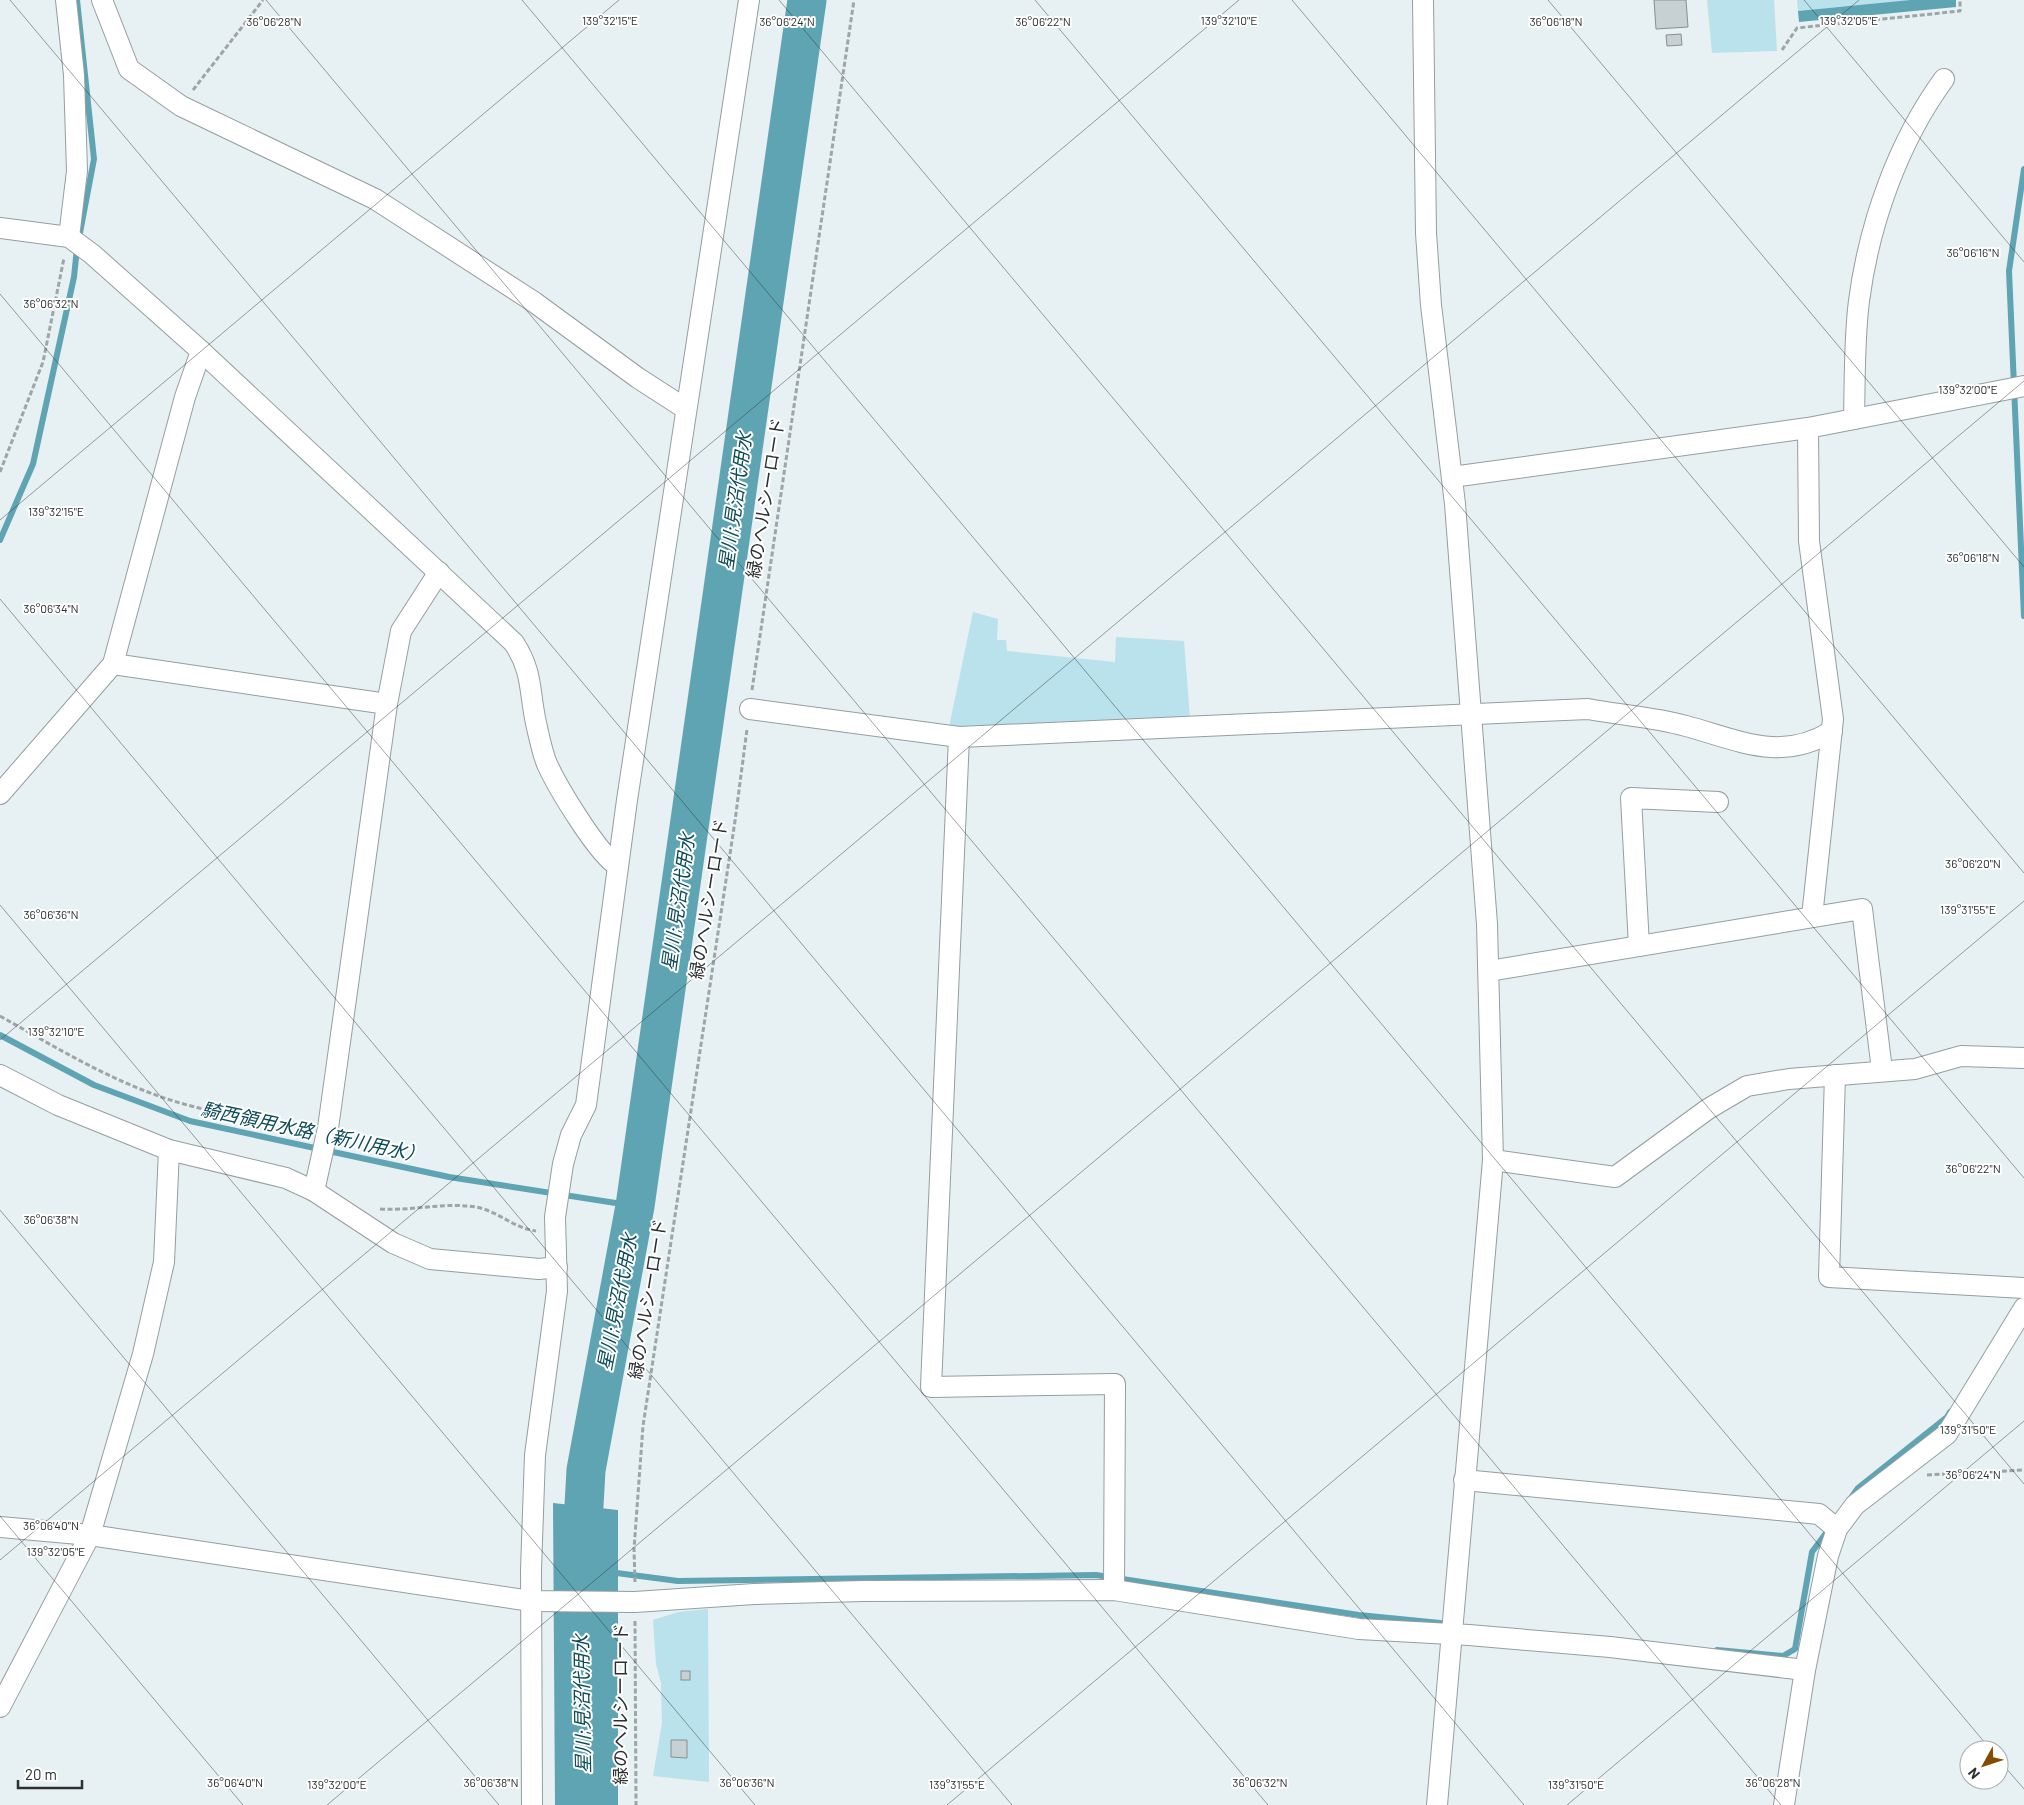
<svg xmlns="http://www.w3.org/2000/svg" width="2024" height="1805" font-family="Barlow,'Noto Sans JP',sans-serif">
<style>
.green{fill:#b9e2ec}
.water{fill:#5ea4b2}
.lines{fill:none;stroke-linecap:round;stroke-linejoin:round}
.stream{stroke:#5ea4b2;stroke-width:6}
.river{stroke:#5ea4b2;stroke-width:39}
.building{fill:#c7d0d2;stroke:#878e90}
.minor-casing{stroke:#969e9f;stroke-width:22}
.path{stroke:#9ea5a6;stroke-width:3;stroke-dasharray:5 2.5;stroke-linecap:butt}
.minor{stroke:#fff;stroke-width:20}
.ticks{fill:none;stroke:#2d3031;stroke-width:1;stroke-opacity:0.45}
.labels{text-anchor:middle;stroke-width:4;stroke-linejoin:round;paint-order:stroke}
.street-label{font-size:18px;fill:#2d3031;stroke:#fff}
.water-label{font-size:19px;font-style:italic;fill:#0d4c57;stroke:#fff}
.ticks-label{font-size:12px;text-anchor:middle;fill:#2d3031;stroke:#fff;stroke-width:4;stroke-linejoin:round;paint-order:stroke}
</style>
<rect width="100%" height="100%" fill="#e7f0f2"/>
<g class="green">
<polygon points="1707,0 1774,0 1777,51 1712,53"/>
<polygon points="1797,0 1910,0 1798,11"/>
<polygon points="973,612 998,619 997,640 1006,640 1007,651 1115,662 1116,637 1184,641 1190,718 949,727"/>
<polygon points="708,1609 709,1782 653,1776 662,1723 661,1683 656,1664 653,1620 678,1612"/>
</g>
<g class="water">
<polygon points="1910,0 1956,0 1956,7 1799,22 1798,11"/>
<polygon points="553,1503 618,1510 618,1805 555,1805"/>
</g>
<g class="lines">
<g class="stream">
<polyline points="77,0 94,159 79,238"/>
<polyline points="2024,169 2009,271 2024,616"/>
<polyline points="0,540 33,464 74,277 77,248"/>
<polyline points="0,1035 94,1085 190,1121 449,1177 635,1206"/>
<polyline points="1851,1498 1858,1488 1947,1417 1950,1412"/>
<polyline points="609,1572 678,1581 1096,1575 1359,1615 1450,1624"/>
<polyline points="1717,1650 1783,1656 1795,1649 1812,1552 1829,1529"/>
</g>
<polyline class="river" points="581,1559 586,1470 635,1206 807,0"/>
</g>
<g class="building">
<polygon points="1654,0 1686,0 1688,27 1656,29"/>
<polygon points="1681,34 1682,45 1667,46 1666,35"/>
<rect x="681" y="1671" width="9" height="9"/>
<polygon points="671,1740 687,1740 687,1758 671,1757"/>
</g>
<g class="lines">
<g class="minor-casing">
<g id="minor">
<polyline points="66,0 74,75 77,171 69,237"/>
<polyline points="102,0 129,69 181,106 375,199 534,302 638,378 686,409"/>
<polyline points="1423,0 1426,233 1431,305 1455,504 1487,924 1493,1160 1437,1805"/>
<path d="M0 228 69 237 92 254 201 351 514 643C533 672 529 691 536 723 539 736 542 752 547 764 557 786 598 855 618 866"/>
<path d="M1854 419C1855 380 1854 340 1859 301 1869 224 1898 142 1944 79"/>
<polyline points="1808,428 1809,541 1833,719 1812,917"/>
<polyline points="1452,477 1808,428 2024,386"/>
<polyline points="113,664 387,704"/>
<polyline points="750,709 959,737"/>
<polyline points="0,794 113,664 185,397 201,351"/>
<polyline points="1639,946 1631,798 1718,802"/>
<polyline points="1489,971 1862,909 1882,1070"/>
<polyline points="0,1075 58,1105 169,1150 286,1178 314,1191 393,1243 430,1259 539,1269 557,1267"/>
<polyline points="1835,1075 1829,1277 2024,1288"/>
<polyline points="1493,1160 1615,1177 1708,1109 1747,1086 1789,1079 1915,1069 1961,1056 2024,1058"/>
<polyline points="314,1191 328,1128 387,704 401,631 439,572"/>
<polyline points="1464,1480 1819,1514 1837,1529"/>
<polyline points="0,1527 90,1535 531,1601 635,1602 754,1594 863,1591 1114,1590 1359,1629 1469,1635 1610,1647 1805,1670"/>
<path d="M1114 1590 1115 1384 931 1387 959 737 1588 709C1620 715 1654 717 1686 726 1738 740 1781 763 1832 731"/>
<polyline points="0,1707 90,1535 143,1354 164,1262 169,1150"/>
<polyline points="532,1805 531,1570 535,1455 557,1291 555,1217 563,1164 571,1135 586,1105 627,800 749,0"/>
<polyline points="1784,1805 1805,1670 1828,1556 1837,1529 1855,1505 1947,1434 2024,1308"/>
</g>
</g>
<g class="path">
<polyline points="1782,50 1797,28 1960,11 1960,0"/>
<polyline points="193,90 263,0"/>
<polyline points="0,472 43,362 64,258"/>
<polyline points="752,690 854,0"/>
<path d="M0 1016C64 1052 127 1091 199 1108 234 1117 272 1119 308 1125"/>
<path d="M380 1209C413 1211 444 1202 476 1207 498 1211 513 1228 536 1231"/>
<polyline points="1927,1475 2024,1470"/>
<polyline points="635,1582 634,1549 643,1426 735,821 747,729"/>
<polyline points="635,1621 636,1805"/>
</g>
<use href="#minor" class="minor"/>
</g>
<path class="ticks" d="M10 0 1524 1805M266 0 1781 1805M522 0 1991 1750M779 0 2024 1484M1035 0 2024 1178M1292 0 2024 873M1548 0 2024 567M1804 0 2024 262M0 294 1268 1805M0 520 619 0M0 599 1012 1805M0 905 755 1805M0 1040 1239 0M0 1210 499 1805M0 1516 243 1805M0 1560 1859 0M1999 1760 2024 1789M327 1805 2024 381M947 1805 2024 901M1567 1805 2024 1421"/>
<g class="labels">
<g class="street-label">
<text transform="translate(766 498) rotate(-81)" y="6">緑のヘルシーロード</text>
<text transform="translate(709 899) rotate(-81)" y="6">緑のヘルシーロード</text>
<text transform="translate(648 1299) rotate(-81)" y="6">緑のヘルシーロード</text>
<text transform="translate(621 1704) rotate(-90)" y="6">緑のヘルシーロード</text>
</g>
<g class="water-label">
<text transform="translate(735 501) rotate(-82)" y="7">星川;見沼代用水</text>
<text transform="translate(678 902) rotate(-82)" y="7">星川;見沼代用水</text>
<text transform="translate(313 1132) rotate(12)" y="7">騎西領用水路（新川用水）</text>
<text transform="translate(617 1302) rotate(-79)" y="7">星川;見沼代用水</text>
<text transform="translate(582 1704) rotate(-91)" y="7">星川;見沼代用水</text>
</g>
</g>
<g class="ticks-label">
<text x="610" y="25">139°32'15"E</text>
<text x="1229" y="25">139°32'10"E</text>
<text x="1849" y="25">139°32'05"E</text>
<text x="274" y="26">36°06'28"N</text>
<text x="787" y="26">36°06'24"N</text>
<text x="1043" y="26">36°06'22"N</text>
<text x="1556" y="26">36°06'18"N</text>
<text x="1973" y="257">36°06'16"N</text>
<text x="51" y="308">36°06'32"N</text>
<text x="1968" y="394">139°32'00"E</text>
<text x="56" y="516">139°32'15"E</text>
<text x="1973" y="562">36°06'18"N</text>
<text x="51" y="613">36°06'34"N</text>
<text x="1973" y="868">36°06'20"N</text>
<text x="1968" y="914">139°31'55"E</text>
<text x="51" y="919">36°06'36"N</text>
<text x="56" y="1036">139°32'10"E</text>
<text x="1973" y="1173">36°06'22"N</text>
<text x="51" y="1224">36°06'38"N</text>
<text x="1968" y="1434">139°31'50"E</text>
<text x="1973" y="1479">36°06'24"N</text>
<text x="51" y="1530">36°06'40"N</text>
<text x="56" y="1556">139°32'05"E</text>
<text x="235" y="1787">36°06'40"N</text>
<text x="491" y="1787">36°06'38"N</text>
<text x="747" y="1787">36°06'36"N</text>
<text x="1260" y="1787">36°06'32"N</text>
<text x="1773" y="1787">36°06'28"N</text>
<text x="337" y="1789">139°32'00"E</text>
<text x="957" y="1789">139°31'55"E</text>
<text x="1576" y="1789">139°31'50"E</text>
</g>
<g transform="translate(1984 1765) rotate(230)"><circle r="24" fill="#ffffff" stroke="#abacad"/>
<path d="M0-4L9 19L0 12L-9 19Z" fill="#854b00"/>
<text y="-8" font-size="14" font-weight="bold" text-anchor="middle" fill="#2d3031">N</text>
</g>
<path d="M18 1780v8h64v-8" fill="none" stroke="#2d3031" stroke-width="2.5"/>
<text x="25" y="1780" font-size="15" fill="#2d3031" stroke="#ffffff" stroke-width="4" paint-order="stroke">20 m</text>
</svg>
